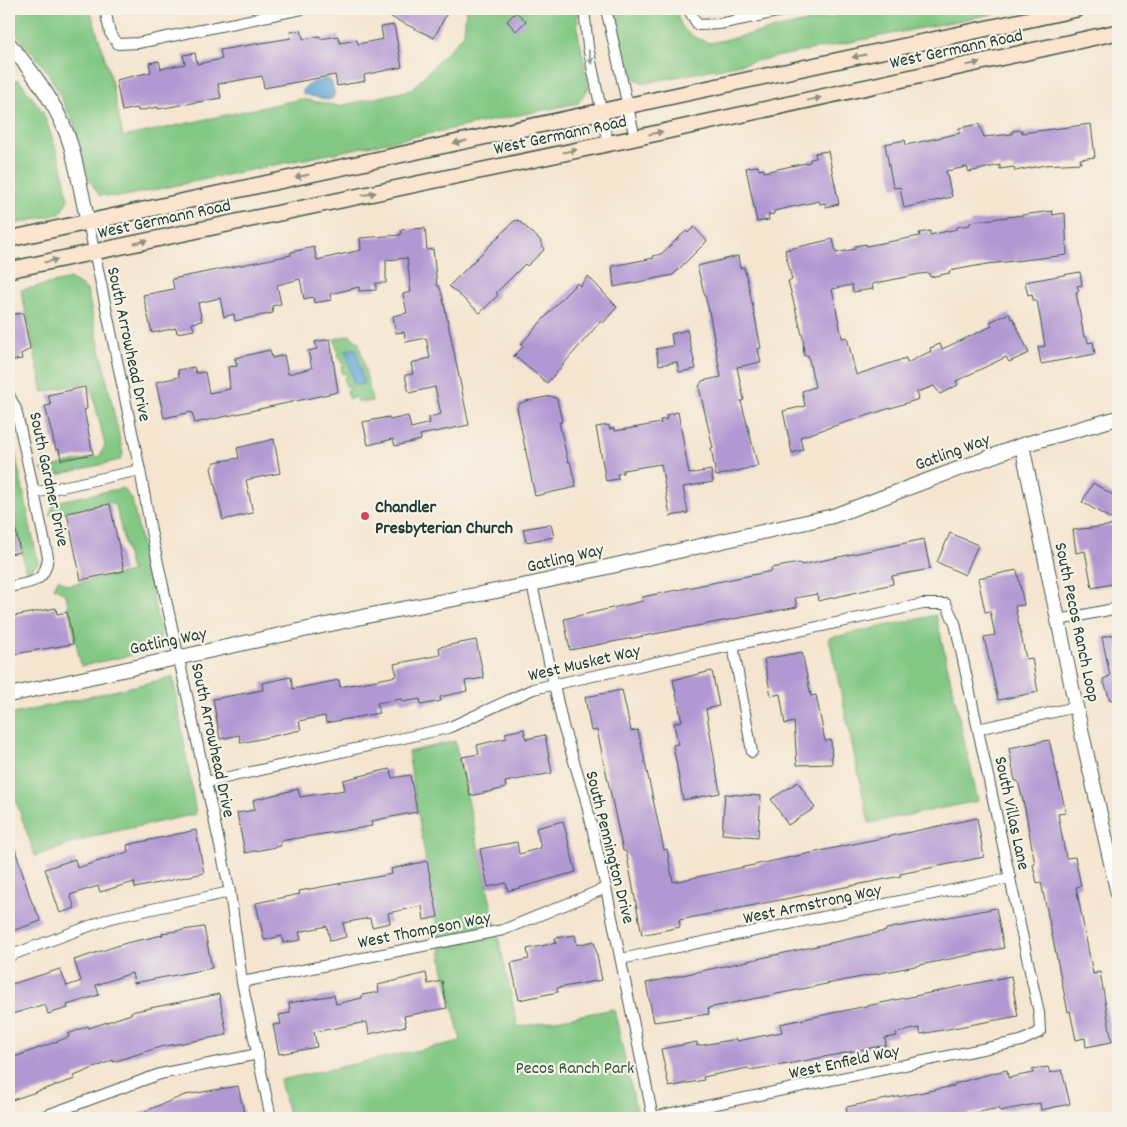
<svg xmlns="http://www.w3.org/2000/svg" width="1127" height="1127" font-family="Dekko,sans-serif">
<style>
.green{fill:#82c884;stroke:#50825c}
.water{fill:#5ca2d2;stroke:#3e7083}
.building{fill:#b298d3}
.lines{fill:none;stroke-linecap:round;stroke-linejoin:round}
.minor-casing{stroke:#3f564b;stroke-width:12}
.tertiary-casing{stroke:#3f564b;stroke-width:16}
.secondary-casing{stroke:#3f564b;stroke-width:18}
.minor{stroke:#fff;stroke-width:10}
.tertiary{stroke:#fff;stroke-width:14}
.secondary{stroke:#fbe5cf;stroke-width:15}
.oneway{fill:#8d9182}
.oneway2{fill:#8f9e9a}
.poi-dot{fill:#d1495b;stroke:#f7f3e8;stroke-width:2}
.labels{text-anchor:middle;stroke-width:4.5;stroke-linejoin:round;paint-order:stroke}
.street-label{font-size:18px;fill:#1f3d34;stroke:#f7f3e8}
.poi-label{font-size:18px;font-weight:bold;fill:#1f3d34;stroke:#f7f3e8;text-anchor:start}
.park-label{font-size:18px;fill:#335944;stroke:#f7f3e8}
</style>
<rect width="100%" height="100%" fill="#f7f3e8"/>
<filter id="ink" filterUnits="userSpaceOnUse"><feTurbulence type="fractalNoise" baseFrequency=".02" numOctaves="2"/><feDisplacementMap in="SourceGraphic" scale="10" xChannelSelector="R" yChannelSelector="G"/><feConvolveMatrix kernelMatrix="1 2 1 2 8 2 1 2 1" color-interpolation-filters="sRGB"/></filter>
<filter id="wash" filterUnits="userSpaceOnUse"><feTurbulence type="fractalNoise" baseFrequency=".0096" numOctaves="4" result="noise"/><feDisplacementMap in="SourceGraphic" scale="20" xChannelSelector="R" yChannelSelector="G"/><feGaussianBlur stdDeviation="1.12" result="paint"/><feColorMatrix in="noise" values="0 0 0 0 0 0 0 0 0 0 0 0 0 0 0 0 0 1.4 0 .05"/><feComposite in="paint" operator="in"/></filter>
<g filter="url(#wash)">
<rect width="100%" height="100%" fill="#f5e5d0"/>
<g class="green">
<polygon points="9,9 90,9 110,75 123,137 301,99 339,106 411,90 464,34 466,9 577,9 578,32 589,88 578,103 119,197 99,195 89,179 75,126 48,72 9,25"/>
<path d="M615 9H676C681 32 689 36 710 43L867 9H1017L645 83 628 76Z"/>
<polygon points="19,80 43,112 62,166 68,199 60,214 9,225 9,81"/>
<polygon points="71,279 87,290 123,454 120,460 49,477 41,469 100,456 105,445 90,382 43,392 21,290"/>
<polygon points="350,335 359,343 372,401 363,403 362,400 357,402 356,397 349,399 347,390 350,389 349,386 346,386 344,378 347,376 346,373 342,374 341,367 344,366 344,364 341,363 334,339"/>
<polygon points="9,423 38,563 26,573 12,508 9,508"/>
<polygon points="123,488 132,499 161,636 155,650 81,666 66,595 54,587 58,579 68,585 131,572 116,507 110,502 50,515 54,502"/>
<polygon points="936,615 978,801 869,823 829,638"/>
<polygon points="173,677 196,814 98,835 35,856 9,781 9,715"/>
<polygon points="455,741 518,1027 614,1009 638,1118 289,1118 280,1080 461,1041 443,967 408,752"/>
</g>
<g class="water">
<polygon points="328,78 331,81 335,94 332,99 327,100 303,94 303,89 311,83"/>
<polygon points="356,348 364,384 354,386 346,350"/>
</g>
<g id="blocks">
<g class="building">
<polygon points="395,9 449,9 434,38 391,17"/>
<polygon points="516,12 526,21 516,31 507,21"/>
<polygon points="394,25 402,67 364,75 365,81 337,86 335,75 264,88 262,76 218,84 221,98 158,109 158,107 138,111 137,108 122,111 116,80 151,72 149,63 159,61 161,69 185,64 183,55 195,53 197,64 222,59 220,50 291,38 290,32 301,30 303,39 320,36 320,39 338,36 340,43 357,40 358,44 383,39 381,27"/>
<polygon points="979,124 984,137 1012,134 1012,131 1022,130 1022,133 1091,124 1095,157 1080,159 1081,163 1045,165 1015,171 1014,167 1000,169 1000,165 969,172 967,167 946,171 952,197 904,208 900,187 894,188 892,182 885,144 905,140 906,145 960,133 959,128"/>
<polygon points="828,151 839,204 826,207 825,203 820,204 819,201 774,211 774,214 768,215 769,220 757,222 746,168 758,166 759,170 764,169 764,172 810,162 810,159 816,158 815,153"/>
<polygon points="1052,211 1053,215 1065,213 1067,255 987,264 949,271 950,273 930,277 929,273 920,274 872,284 873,289 853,292 852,285 832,289 842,338 847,337 856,375 906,358 907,363 931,351 930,348 940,344 942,349 992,326 990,322 1009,313 1011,319 1013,318 1029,353 1009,362 1006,357 956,381 958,385 940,394 934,386 917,392 919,399 800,437 803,450 792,453 783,411 805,406 802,391 815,387 808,355 804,356 803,338 788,281 792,280 785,250 833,239 836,253 855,249 855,246 866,244 866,246 920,236 919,233 930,231 930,235 957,229 957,227 970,225 970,222"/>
<polygon points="518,220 540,240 544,250 527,266 525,264 496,293 498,295 480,313 449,286 514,221"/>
<polygon points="694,227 707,241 673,275 614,287 612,266 654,258 653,256 661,254 686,231 688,233"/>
<polygon points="425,228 427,250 433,249 437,286 439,286 442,294 469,425 420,435 421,440 395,446 393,439 368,445 363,422 389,417 390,420 408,416 411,428 430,423 429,417 441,414 435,387 409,393 405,375 413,374 411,363 430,358 426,338 406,342 404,332 396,333 393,316 407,313 403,294 411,292 407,258 386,260 386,283 376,283 376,290 359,291 359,287 330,294 331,300 314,303 313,297 304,299 300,279 277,285 281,304 272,306 273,313 235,321 234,314 224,317 220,298 198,303 202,321 192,323 194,330 177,333 176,328 152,333 143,295 174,289 172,279 291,255 291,252 314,247 317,260 361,250 360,238 401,235 401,230"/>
<polygon points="738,256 740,268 744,267 748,283 761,348 758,349 761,362 737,367 744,400 741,401 758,466 716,476 711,448 713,448 699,387 702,381 721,377 709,311 697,266"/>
<polygon points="1080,272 1082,285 1077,286 1079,291 1076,292 1079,309 1084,337 1087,337 1088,343 1093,342 1095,354 1041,364 1038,347 1045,346 1040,317 1037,300 1033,300 1032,294 1028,295 1025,282"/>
<polygon points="588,276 617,307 603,323 601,321 547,383 514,356 523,347 521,344 565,295 577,283 580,286"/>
<polygon points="23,313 30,349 21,354 22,359 9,361 9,315"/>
<polygon points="687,330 696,369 679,372 677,362 659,365 656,349 673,346 671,334"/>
<polygon points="330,339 338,392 195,423 192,412 164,418 156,382 179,377 178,370 194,367 196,373 205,372 209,393 230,389 228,367 237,366 235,358 270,350 272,358 284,355 288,374 312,368 308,351 317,349 315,342"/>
<polygon points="85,387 87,409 84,410 93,454 61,460 59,449 56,450 45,406 51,405 48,395"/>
<polygon points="551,396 557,399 562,422 559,422 568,462 570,461 576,487 535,496 517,408 519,404 526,401"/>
<polygon points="678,412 689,474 711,470 713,482 683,487 688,513 670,516 661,464 623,470 623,473 617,474 618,479 606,481 596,427 609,425 609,429 614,428 615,431 661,423 660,420 667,419 666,415"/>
<polygon points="274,439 280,473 246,480 253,513 223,520 211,468 215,462 239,458 237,448"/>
<polygon points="1093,483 1118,498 1118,508 1111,519 1082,502"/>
<polygon points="110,504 124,571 81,580 67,513"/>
<polygon points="14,521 20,552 9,554 9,522"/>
<polygon points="551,524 554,537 526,542 523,529"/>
<polygon points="1115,525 1118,583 1092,588 1085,551 1076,553 1073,530"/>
<polygon points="950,533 978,545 965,575 937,562"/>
<polygon points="924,539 930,569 892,576 893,584 818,601 817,594 795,598 797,607 570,650 564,619 643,601 642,597 772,571 771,568 800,563 801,565"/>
<polygon points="1017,570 1024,605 1015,606 1026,659 1032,658 1038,692 998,700 984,637 995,635 990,611 985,612 978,578"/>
<polygon points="56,608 57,614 67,612 73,644 9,655 9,617"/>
<polygon points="1118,634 1118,698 1110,700 1103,679 1110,676 1102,637"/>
<polygon points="476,640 484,678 465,681 467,691 440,697 441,701 421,705 420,699 402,702 401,699 377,703 379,713 326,723 325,716 299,721 301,730 241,743 239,735 220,739 213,699 263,690 262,683 291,677 293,689 339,680 340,687 397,676 394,664 440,655 439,647"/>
<polygon points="802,652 811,696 816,695 825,741 831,740 832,764 797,765 794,722 785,724 780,694 771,696 764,659"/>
<polygon points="712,671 719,706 706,709 720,793 683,800 673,745 678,744 674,723 682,721 673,680"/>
<polygon points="622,690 631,731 638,730 664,850 667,849 673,882 977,818 984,857 900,874 901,876 679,920 680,927 642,935 626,851 623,851 597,730 591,731 585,697"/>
<polygon points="524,729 526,739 545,735 552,773 505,782 506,788 470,796 462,757 479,754 477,745 507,738 505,733"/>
<polygon points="1049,740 1066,813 1058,814 1066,858 1075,857 1081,886 1076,887 1093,974 1100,972 1112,1042 1086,1047 1085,1038 1076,1040 1070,1011 1068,1012 1041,882 1037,883 1033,865 1035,864 1025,809 1018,781 1015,781 1009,748"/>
<polygon points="390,769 392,778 410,775 417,812 371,821 372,826 280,841 281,846 245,853 237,813 255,810 253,800 298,789 300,797 345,790 343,780"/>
<polygon points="798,782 815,808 788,825 771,799"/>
<polygon points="725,794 761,796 758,837 722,834"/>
<polygon points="563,821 576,872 508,891 506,883 488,887 480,849 517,842 519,854 541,848 536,828"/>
<polygon points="196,830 204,873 135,888 134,882 100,892 98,886 70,895 75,908 60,913 45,869 75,859 77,868 128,852 127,845"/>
<polygon points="11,837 31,900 41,921 9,932 9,838"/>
<polygon points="427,861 438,917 424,920 422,906 388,913 390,923 372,927 370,918 343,923 346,937 330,941 327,926 299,932 301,940 283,943 282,936 264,940 256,903 300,894 299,891 392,874 391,869"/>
<polygon points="996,908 1004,948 708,1008 709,1014 654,1022 646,983 886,931 886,929"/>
<polygon points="204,927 212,968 134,983 132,973 96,985 99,995 67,1005 68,1008 48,1014 45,1004 9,1015 9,985 60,969 67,986 81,981 74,960 126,943 163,935 162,933"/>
<polygon points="575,935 577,945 594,941 602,980 557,988 558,992 519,1000 511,963 529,959 527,949 556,943 555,938"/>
<polygon points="426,973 428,984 442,981 447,1008 404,1016 406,1026 369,1034 367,1022 314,1032 317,1047 279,1054 273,1025 281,1024 279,1015 290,1013 289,1003 334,995 336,1004 362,998 362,995 379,992 378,985"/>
<polygon points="1011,976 1018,1016 921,1034 919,1028 896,1033 897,1036 885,1038 886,1045 788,1064 749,1070 748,1068 703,1077 704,1080 669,1087 661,1049 697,1042 697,1046 736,1039 737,1041 782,1032 780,1024"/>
<polygon points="219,994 227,1035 160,1047 113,1062 113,1060 74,1076 75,1079 9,1101 9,1059 69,1037 68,1034 88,1026 89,1028 131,1014 131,1012"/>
<polygon points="1048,1067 1050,1073 1062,1070 1070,1104 1041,1110 1040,1103 1000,1111 999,1108 950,1118 848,1118 846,1107 954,1086 954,1084 993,1073 1007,1070 1008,1078 1033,1073 1032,1070"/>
<polygon points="238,1086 245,1118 128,1118 185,1095"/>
</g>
</g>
</g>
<g filter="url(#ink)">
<use href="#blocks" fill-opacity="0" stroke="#3f564b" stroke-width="1"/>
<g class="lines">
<g class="minor-casing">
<g id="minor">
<polyline points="105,9 110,33 118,44 138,43 302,9"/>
<polyline points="584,9 588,47 608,143"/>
<polyline points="606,9 635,138"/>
<polyline points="688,9 698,25 719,24 792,9"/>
<polyline points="9,61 17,54"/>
<polyline points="88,222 140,470 151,531 230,892 242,982 271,1118"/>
<path d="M9 395 16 409 48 557C45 584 31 582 9 587"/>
<polyline points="34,493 140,470"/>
<polyline points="532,584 563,726 585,797 606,888 653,1118"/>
<polyline points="1059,620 1118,608"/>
<polyline points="733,645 752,752"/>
<polyline points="978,729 1076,707"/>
<polyline points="207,782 448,728 533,689 923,604 946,604 955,623 1039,1013 1040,1032 1021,1041 653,1117"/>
<polyline points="9,956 111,918 230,892"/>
<polyline points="621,959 1010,878"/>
<polyline points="242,982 503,930 606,888"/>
<polyline points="39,1118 160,1074 258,1054"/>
</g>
</g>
<g class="tertiary-casing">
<g id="tertiary">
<path d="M9 44C34 73 60 109 71 146 78 171 82 197 88 222"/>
<polyline points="1022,445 1076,707 1118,894"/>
<polyline points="9,695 376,614 532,584 833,516 1022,445 1118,418"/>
</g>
</g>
<g class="secondary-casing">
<g id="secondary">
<polyline points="9,239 1077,9"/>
<polyline points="9,270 635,138 1118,32"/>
</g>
</g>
<use href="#minor" class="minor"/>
<use href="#tertiary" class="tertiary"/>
<use href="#secondary" class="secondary"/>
</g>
<defs><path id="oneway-solid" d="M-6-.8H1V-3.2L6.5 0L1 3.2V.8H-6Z" transform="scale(1.25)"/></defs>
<g class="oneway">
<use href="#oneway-solid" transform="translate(859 56) rotate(168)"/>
<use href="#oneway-solid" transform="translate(973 64) rotate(-12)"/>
<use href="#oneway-solid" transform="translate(814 99) rotate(-12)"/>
<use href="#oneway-solid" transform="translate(656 133) rotate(-12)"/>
<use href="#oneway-solid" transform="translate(460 142) rotate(168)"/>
<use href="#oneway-solid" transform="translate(570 151) rotate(-12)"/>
<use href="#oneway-solid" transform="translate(302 176) rotate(168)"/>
<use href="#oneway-solid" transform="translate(369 194) rotate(-12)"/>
<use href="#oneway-solid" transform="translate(141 242) rotate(-12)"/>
<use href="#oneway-solid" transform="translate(51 261) rotate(-12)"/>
</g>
<use class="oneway2" href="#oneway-solid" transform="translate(590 57) rotate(79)"/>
</g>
<circle class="poi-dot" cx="365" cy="516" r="5"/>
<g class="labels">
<g class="street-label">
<text transform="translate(956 48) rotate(-12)" y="6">West Germann Road</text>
<text transform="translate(560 134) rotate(-12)" y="6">West Germann Road</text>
<text transform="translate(164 218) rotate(-12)" y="6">West Germann Road</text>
<text transform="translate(130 344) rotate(78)" y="6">South Arrowhead Drive</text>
<text transform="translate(952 451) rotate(-20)" y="6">Gatling Way</text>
<text transform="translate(50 479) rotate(78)" y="6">South Gardner Drive</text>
<text transform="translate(565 557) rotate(-13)" y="6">Gatling Way</text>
<text transform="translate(1078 622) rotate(78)" y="6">South Pecos Ranch Loop</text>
<text transform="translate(168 640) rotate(-12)" y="6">Gatling Way</text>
<text transform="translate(584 662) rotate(-13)" y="6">West Musket Way</text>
<text transform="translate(214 740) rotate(78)" y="6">South Arrowhead Drive</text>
<text transform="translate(1013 813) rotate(78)" y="6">South Villas Lane</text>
<text transform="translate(611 847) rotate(76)" y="6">South Pennington Drive</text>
<text transform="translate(812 903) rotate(-12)" y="6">West Armstrong Way</text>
<text transform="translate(424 929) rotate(-11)" y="6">West Thompson Way</text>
<text transform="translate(844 1061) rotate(-12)" y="6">West Enfield Way</text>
</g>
<g class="poi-label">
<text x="375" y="512">Chandler<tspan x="375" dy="21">Presbyterian Church</tspan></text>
</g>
<g class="park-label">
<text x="575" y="1073">Pecos Ranch Park</text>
</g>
</g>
<rect width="1127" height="1127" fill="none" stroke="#f7f3e8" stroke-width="30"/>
</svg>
